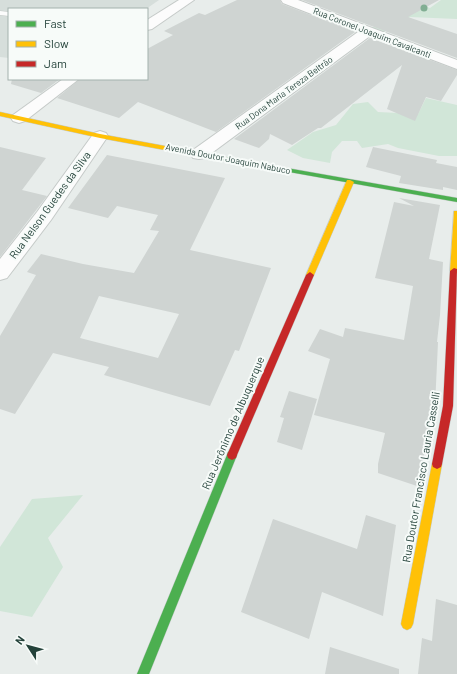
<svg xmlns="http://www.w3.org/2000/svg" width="457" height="674" font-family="Barlow,sans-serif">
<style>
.built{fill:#d6dedb}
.green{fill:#d1e6d8}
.building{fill:#cfd4d2;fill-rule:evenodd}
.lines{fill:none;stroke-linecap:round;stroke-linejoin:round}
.lane-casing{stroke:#c5cac8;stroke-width:1}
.street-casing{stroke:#c5cac8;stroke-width:2}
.fast-casing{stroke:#c3cbc8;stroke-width:1}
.slow-casing{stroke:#c3cbc8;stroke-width:1}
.jam-casing{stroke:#c3cbc8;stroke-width:1}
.lane{fill:#fcfcfc;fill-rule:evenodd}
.street{fill:#fcfcfc;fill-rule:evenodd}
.fast{fill:#4caf50;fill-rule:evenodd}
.slow{fill:#ffc107;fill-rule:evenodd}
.jam{fill:#c62828;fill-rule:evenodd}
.tree{fill:#81ae93}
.labels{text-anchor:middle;stroke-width:4;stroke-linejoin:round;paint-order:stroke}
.far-street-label{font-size:9px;fill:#24423a;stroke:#f7fbf9}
.street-label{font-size:11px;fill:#24423a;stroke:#f7fbf9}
</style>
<rect width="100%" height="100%" fill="#e8edeb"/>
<polygon class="built" points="0,0 159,0 146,9 9,9 9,58 0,57"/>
<g class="green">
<polygon points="441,0 457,0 457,19 410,17 382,33 372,28 398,10 413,2 430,8"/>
<polygon points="426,98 457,105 457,156 439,156 398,148 388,144 362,148 357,141 342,141 332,152 330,163 303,158 287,150 313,132 336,125 353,104 368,102 378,112 418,114"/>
<polygon points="83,495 48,538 63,567 32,617 0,611 0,547 32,499"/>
</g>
<g class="building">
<polygon points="237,0 280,0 282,4 355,32 216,132 138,102 119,118 57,98 80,79 147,79 147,49 173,35 164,31 199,13 205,15"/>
<polygon points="302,0 439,0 408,17 457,34 457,58"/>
<polygon points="370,38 457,70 457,75 441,101 426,97 415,121 387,109 402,65 321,128 318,128 292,145 270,134 269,139 259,148 234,139"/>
<polygon points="12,79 60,79 41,93 11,84"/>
<polygon points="0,147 46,158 22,190 47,196 0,257"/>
<polygon points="373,147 437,160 436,163 457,167 457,190 443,187 443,190 399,183 401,176 366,167"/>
<path d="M107 155 225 178 190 250 271 268 239 351 235 350 210 406 104 375 109 367 53 353 15 414 0 409V336L36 275 27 272 41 254 83 264 134 273 159 231 150 230 158 215 117 206 108 218 68 208ZM99 296 179 314 158 358 80 338Z"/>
<polygon points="399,198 440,205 429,259 443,262 440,315 437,342 438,342 435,406 417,486 378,473 378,464 385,433 314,415 330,359 308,351 320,329 343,337 345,328 404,340 413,286 375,278 394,202 414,206"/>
<polygon points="289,391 317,399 302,450 277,442 284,418 280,417"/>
<polygon points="366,515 396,525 383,616 322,592 309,639 241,612 273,519 357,549"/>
<polygon points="436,599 457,605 457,674 418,674 422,638 432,641"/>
<polygon points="330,647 399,669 399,674 325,674"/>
</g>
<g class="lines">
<g class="lane-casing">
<polygon id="lane" points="0,11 9,12 9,16 0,15"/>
</g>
<g class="street-casing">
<g id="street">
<polygon points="179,0 194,0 152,29 147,30 147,20"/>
<polygon points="281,0 298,0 457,60 457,69 370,36 205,158 199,159 193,158 191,154 193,150 358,32 283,3"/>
<polygon points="63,79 79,79 25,121 19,123 13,121 11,118 13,115"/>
<polygon points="100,131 106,133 108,136 51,220 7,278 0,280 0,259 37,212 94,133"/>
</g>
</g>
<g class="fast-casing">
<g id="fast">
<polygon points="219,156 457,198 457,202 217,159 216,158"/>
<polygon points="232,450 236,452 237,455 149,674 137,674 227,455 228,452"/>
</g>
</g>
<g class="slow-casing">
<g id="slow">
<polygon points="0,112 100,134 219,156 222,158 219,160 100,138 0,116"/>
<polygon points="347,180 350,180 354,182 314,275 310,278 307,277 306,275"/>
<polygon points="454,211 457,211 457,273 454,274 450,271"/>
<polygon points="437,459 441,461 442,464 413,624 411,628 407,630 403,628 401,624 432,464 433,461"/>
</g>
</g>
<g class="jam-casing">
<g id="jam">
<polygon points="454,268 457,269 453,406 442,464 441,467 437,469 433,467 432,464 443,406 450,271"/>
<polygon points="310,272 314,275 237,455 236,458 232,460 228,458 227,455 306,275"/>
</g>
</g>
<use href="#lane" class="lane"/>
<use href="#street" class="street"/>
<use href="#fast" class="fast"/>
<use href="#slow" class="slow"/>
<use href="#jam" class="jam"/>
</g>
<circle class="tree" cx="424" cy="8" r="3.5"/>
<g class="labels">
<g class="far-street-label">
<text transform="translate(372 33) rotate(21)" y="3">Rua Coronel Joaquim Cavalcanti</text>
<text transform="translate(284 93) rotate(-36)" y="3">Rua Dona Maria Tereza Beltrão</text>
<text transform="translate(228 159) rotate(11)" y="3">Avenida Doutor Joaquim Nabuco</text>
</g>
<g class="street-label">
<text transform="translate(50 205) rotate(-54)" y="4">Rua Nelson Guedes da Silva</text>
<text transform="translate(233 423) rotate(-67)" y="4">Rua Jerônimo de Albuquerque</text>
<text transform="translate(421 477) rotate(-80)" y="4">Rua Doutor Francisco Lauria Casselli</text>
</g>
</g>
<rect x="8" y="8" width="140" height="72" fill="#f7fbf9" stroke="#a3b1ad"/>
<rect x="16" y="21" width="20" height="6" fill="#4caf50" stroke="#a3b1ad"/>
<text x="44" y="28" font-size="12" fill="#24423a">Fast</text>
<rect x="16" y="41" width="20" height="6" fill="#ffc107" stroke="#a3b1ad"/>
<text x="44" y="48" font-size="12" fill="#24423a">Slow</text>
<rect x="16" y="61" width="20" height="6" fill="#c62828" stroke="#a3b1ad"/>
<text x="44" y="68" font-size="12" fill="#24423a">Jam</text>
<g transform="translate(28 646) rotate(306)" stroke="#f7fbf9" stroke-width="3" paint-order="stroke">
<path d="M0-3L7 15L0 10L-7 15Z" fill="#24423a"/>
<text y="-6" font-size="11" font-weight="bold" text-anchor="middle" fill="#24423a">N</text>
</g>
</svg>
